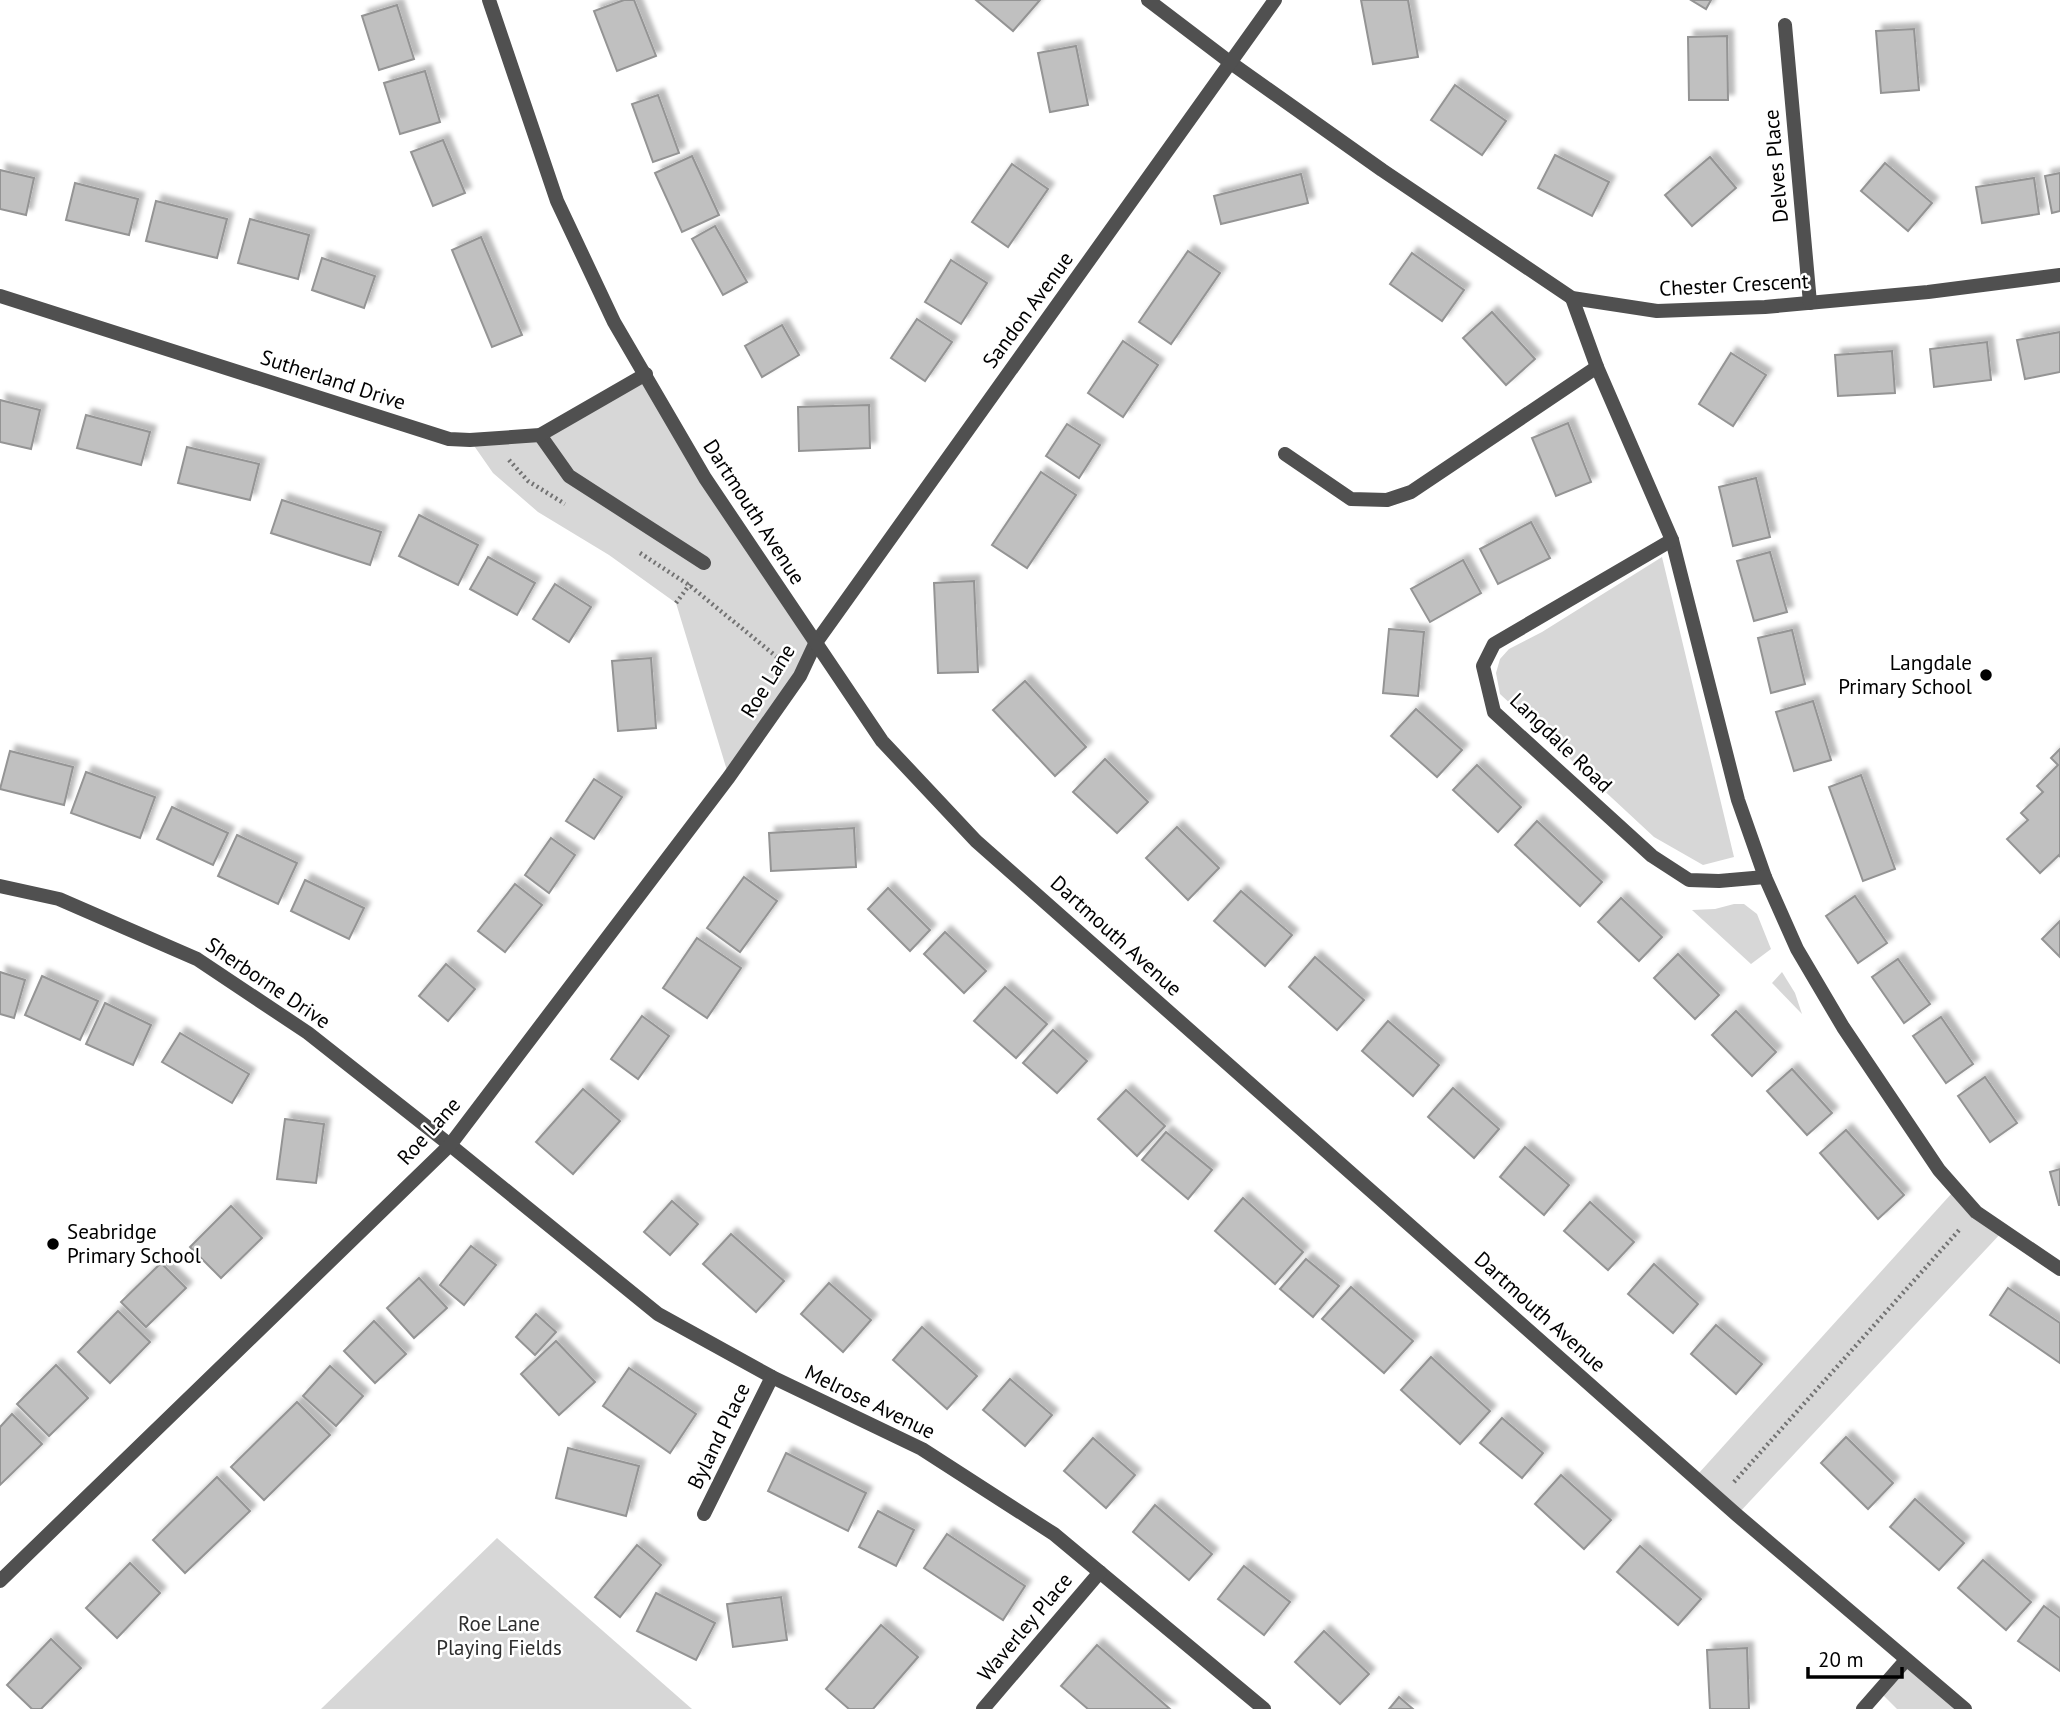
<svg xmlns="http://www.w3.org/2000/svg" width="2060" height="1709" font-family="'PT Sans',sans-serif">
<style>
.green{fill:#d7d7d7}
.building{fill:#c0c0c0;stroke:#949494;stroke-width:2;filter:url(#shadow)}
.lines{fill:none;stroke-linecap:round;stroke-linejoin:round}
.path{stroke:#727272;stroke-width:4.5;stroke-dasharray:2 3.5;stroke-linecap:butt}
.service{stroke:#505050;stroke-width:14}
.minor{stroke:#505050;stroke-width:14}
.tertiary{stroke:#505050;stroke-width:14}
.poi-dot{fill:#000;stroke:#fff;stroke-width:2.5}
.labels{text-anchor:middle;stroke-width:5;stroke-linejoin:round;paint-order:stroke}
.street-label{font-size:21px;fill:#000;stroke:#fff}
.poi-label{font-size:21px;fill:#000;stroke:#fff;text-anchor:end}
.park-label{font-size:21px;fill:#2e2e2e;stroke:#fff}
</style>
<defs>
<filter id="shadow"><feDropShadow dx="6" dy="-6" stdDeviation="2" flood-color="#0004"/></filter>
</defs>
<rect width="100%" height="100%" fill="#fff"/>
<g class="green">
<polygon points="646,374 815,644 729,777 676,603 609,555 538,512 493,473 470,440 540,435"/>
<polygon points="1662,557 1734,857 1703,865 1654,837 1500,694 1496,673 1500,659 1509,649 1542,632"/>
<polygon points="1734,904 1744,904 1757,914 1771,949 1751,964 1692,910 1715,909"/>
<polygon points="1782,972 1795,993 1802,1014 1772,983"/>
<polygon points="1952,1193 2003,1231 1737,1515 1699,1473"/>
<polygon points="497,1538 692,1709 321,1709"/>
<polygon points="1906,1660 1965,1709 1897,1709 1879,1691"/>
</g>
<g class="building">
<polygon points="624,0 634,0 656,56 617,71 594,11"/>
<polygon points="976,0 1040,0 1013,31"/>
<polygon points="1361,0 1408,0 1418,57 1373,64"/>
<polygon points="1691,0 1711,0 1706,9"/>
<polygon points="397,5 414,59 379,70 362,16"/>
<polygon points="1914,29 1919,90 1881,93 1876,31"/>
<polygon points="1727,36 1728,100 1689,100 1688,37"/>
<polygon points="1076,46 1088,105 1050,112 1038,53"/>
<polygon points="425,71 440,122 400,134 384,83"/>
<polygon points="1455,85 1506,121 1482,155 1431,120"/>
<polygon points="658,95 679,153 653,162 632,104"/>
<polygon points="443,140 465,193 433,206 411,152"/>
<polygon points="1555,155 1609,182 1592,216 1538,188"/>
<polygon points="692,156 719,215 682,232 655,173"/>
<polygon points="1710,157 1736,188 1692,226 1665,195"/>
<polygon points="1885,163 1932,203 1908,231 1861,191"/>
<polygon points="1012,164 1048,189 1008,247 972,222"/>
<polygon points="0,170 34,178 26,215 0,209"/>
<polygon points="2060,173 2060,211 2052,213 2045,176"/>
<polygon points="1301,174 1308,203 1221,224 1214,196"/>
<polygon points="2034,178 2039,214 1982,223 1976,187"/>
<polygon points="75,183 138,199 129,235 66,220"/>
<polygon points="156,201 227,219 217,258 146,241"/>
<polygon points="250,219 309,235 298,279 238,263"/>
<polygon points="715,226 747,282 723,295 692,239"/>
<polygon points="481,237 522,335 492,347 452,250"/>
<polygon points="1188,251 1220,273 1171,344 1139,322"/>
<polygon points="1412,253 1464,290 1442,321 1390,284"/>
<polygon points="322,258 375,276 364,308 312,290"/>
<polygon points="951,260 987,283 961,324 925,302"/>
<polygon points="1492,312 1535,359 1506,385 1463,338"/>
<polygon points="917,319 952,342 925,381 891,358"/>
<polygon points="782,325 799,355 762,377 745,346"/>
<polygon points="2060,332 2060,372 2025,379 2017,340"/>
<polygon points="1123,341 1158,365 1123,417 1088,393"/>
<polygon points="1987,342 1991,380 1934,387 1930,349"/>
<polygon points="1892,351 1895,393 1838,396 1835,355"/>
<polygon points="1731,353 1766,375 1733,426 1699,404"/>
<polygon points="0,400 40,410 31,449 0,442"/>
<polygon points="869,405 870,448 799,451 798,407"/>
<polygon points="86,415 150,432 141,465 77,448"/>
<polygon points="1568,423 1591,482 1556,496 1532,438"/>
<polygon points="1067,424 1100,445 1079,478 1046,456"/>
<polygon points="187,447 259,464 250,500 178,483"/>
<polygon points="1041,472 1076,495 1027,568 992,545"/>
<polygon points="1756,478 1770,537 1733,546 1719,487"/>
<polygon points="282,500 381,532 370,565 271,533"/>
<polygon points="419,515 478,545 458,585 399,556"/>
<polygon points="1531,522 1550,558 1498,584 1480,549"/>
<polygon points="1770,552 1787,612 1754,621 1737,561"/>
<polygon points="488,557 535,583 517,615 470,589"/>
<polygon points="1463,560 1481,593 1430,622 1411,589"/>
<polygon points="974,581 978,672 938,673 934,583"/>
<polygon points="555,584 591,607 569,642 533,619"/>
<polygon points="1389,629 1424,632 1418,696 1383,693"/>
<polygon points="1792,630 1805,684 1771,693 1758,638"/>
<polygon points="651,658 656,728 618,731 612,661"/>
<polygon points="1025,681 1086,747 1055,776 993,710"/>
<polygon points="1813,701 1831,760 1794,771 1776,712"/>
<polygon points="1416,709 1462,750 1437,777 1391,736"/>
<polygon points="2060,749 2060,857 2059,855 2040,873 2007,839 2028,820 2021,813 2043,792 2037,786 2058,765 2051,758"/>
<polygon points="10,751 73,767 64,805 0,789"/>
<polygon points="1105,759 1148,802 1117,833 1073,792"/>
<polygon points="1477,765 1521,807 1498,832 1453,790"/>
<polygon points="86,772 155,797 140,838 71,813"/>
<polygon points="1861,775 1895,869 1863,881 1829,787"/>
<polygon points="594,779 622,797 594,839 566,821"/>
<polygon points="172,807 228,833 213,865 157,839"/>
<polygon points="1537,821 1602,882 1580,906 1515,845"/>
<polygon points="1177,827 1219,868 1188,900 1146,858"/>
<polygon points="854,828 856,867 771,871 769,833"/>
<polygon points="237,835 297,863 278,904 218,876"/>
<polygon points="551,838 575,855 549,893 525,875"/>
<polygon points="744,877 777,901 740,952 707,928"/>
<polygon points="305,880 364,908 349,939 291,911"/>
<polygon points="515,884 542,905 505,952 478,931"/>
<polygon points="888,888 930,930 910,951 868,909"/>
<polygon points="1241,891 1292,935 1265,966 1214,921"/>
<polygon points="1855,896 1887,943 1858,963 1826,916"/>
<polygon points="1621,898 1662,937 1639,961 1598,922"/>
<polygon points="2060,921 2060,957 2042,939"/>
<polygon points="945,932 986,971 964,993 924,954"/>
<polygon points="697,938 741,968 707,1018 663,988"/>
<polygon points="1678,954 1719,995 1695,1019 1654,978"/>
<polygon points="1315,957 1364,1000 1337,1030 1289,987"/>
<polygon points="1898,959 1930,1004 1904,1023 1872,977"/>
<polygon points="446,964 475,989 448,1021 419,996"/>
<polygon points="0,972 25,980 14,1018 0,1014"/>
<polygon points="42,976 98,1001 80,1040 25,1015"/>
<polygon points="1005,987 1047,1024 1016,1058 974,1021"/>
<polygon points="105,1003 151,1025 133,1065 86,1044"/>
<polygon points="1736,1011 1776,1052 1752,1076 1712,1035"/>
<polygon points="642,1016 669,1036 638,1079 611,1059"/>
<polygon points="1941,1017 1973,1064 1946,1083 1913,1036"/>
<polygon points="1388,1021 1439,1065 1413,1096 1362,1051"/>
<polygon points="1053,1030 1087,1061 1057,1093 1023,1063"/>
<polygon points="180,1033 249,1074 232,1103 162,1062"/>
<polygon points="1792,1069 1832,1113 1807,1135 1767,1091"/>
<polygon points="1985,1077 2017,1123 1990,1142 1958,1096"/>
<polygon points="1453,1088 1499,1129 1474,1158 1428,1117"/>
<polygon points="583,1089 620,1121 573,1174 536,1142"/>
<polygon points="1126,1090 1165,1126 1137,1156 1098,1119"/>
<polygon points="285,1119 324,1124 316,1183 277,1179"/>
<polygon points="1846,1130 1904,1195 1878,1219 1820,1153"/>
<polygon points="1166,1132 1212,1170 1188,1199 1142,1160"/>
<polygon points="1525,1147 1569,1185 1544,1215 1500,1177"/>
<polygon points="2060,1169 2060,1205 2059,1205 2050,1172"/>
<polygon points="1243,1198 1303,1252 1275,1284 1215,1231"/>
<polygon points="672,1201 698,1224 670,1255 644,1232"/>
<polygon points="1590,1202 1634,1242 1608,1270 1564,1231"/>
<polygon points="231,1206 262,1238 221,1278 190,1247"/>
<polygon points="731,1234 784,1281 756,1312 703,1264"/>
<polygon points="471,1246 496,1265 464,1305 440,1285"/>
<polygon points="1306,1259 1339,1286 1313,1317 1280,1289"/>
<polygon points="161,1263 186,1288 146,1327 121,1302"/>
<polygon points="1654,1264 1698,1304 1673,1333 1628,1294"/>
<polygon points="419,1278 447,1308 414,1338 387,1308"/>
<polygon points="829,1283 871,1320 843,1352 801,1314"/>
<polygon points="1351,1287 1413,1341 1384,1373 1322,1319"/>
<polygon points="2008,1288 2060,1323 2060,1363 1990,1315"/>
<polygon points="118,1311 150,1342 110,1383 78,1352"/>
<polygon points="536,1314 556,1332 535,1355 516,1337"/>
<polygon points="374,1321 406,1354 375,1383 344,1351"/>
<polygon points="1716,1325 1762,1364 1736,1394 1691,1354"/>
<polygon points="922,1327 977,1376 947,1409 893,1360"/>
<polygon points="556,1341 595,1382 559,1415 521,1374"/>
<polygon points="1431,1357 1490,1411 1460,1444 1401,1390"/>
<polygon points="56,1365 88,1398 49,1436 17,1404"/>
<polygon points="330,1366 363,1396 336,1426 303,1396"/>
<polygon points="629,1368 696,1414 670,1453 603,1406"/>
<polygon points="1010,1379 1052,1415 1025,1446 983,1410"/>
<polygon points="297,1402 330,1435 264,1500 231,1467"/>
<polygon points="12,1414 42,1444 0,1485 0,1427"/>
<polygon points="1502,1418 1543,1453 1522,1478 1480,1443"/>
<polygon points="1846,1437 1893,1483 1868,1509 1821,1463"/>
<polygon points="1093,1438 1135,1475 1106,1508 1064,1471"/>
<polygon points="568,1448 639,1466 626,1516 556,1498"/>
<polygon points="786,1453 866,1493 848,1531 768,1491"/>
<polygon points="1561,1475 1611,1520 1584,1549 1535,1504"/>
<polygon points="217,1477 250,1511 185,1573 153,1540"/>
<polygon points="1915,1499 1964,1543 1939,1570 1890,1527"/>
<polygon points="1155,1505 1212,1554 1189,1580 1133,1532"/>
<polygon points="878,1511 914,1530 896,1566 859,1547"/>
<polygon points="947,1534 1025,1586 1003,1620 924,1568"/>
<polygon points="637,1545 661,1565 620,1617 595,1597"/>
<polygon points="1640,1546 1701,1599 1678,1625 1617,1572"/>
<polygon points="1983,1560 2031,1602 2006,1630 1958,1588"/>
<polygon points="130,1563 160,1593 117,1638 86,1608"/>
<polygon points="1244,1566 1290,1602 1264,1635 1218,1599"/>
<polygon points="656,1593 715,1623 696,1660 637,1631"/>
<polygon points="781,1597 787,1640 733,1647 727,1604"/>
<polygon points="2044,1606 2060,1618 2060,1671 2018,1641"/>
<polygon points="881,1625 918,1657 873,1709 849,1709 826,1689"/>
<polygon points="1324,1631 1369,1674 1340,1704 1295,1662"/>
<polygon points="51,1639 81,1668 41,1709 32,1709 7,1685"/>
<polygon points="1097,1645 1170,1709 1088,1709 1061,1686"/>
<polygon points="1747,1648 1749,1709 1710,1709 1707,1650"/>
<polygon points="1399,1697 1413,1709 1389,1709"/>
</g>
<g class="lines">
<g class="path">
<polyline points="509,460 528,481 565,504"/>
<polyline points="640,553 689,585 783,662"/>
<polyline points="676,603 690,584"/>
<polyline points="1734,1482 1961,1228"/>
</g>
<g class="service">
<polyline points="540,435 569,476 704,563"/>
<polyline points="1285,454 1351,499 1387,500 1411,492 1597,367"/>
</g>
<g class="minor">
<polyline points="1148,0 1231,63 1382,170 1572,298 1657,311 1765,307 1928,292 2060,275"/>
<polyline points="1785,25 1810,303"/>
<polyline points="1572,298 1597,367 1672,540 1738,800 1765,877 1797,949 1843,1027 1939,1170 1976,1212 2060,1269"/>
<polyline points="1672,540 1494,644 1483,666 1494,712 1652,856 1689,880 1719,881 1765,877"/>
<polyline points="0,886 59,899 197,959 308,1033 450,1145 658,1314 772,1377 922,1449 1054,1534 1264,1709"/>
<polyline points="704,1514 772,1377"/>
<polyline points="0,1581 450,1145 729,777 800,676 815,644 1275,0"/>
<polyline points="983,1709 1100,1572"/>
<polyline points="1863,1709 1906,1660"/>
</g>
<g class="tertiary">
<polyline points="489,0 557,201 614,322 705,478 882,741 976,841 1737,1515 1965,1709"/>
<polyline points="0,296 449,439 470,440 540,435 646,374"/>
</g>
</g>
<g class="poi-dot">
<circle cx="1986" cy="675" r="7"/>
<circle cx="53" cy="1244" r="7"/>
</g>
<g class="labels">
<g class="street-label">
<text transform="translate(1776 166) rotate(-95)" y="7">Delves Place</text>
<text transform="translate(1734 285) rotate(-3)" y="7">Chester Crescent</text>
<text transform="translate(1028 310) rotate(-54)" y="7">Sandon Avenue</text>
<text transform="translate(333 380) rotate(18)" y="7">Sutherland Drive</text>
<text transform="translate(754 512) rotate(57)" y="7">Dartmouth Avenue</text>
<text transform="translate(768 681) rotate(-58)" y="7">Roe Lane</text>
<text transform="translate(1561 743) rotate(44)" y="7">Langdale Road</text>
<text transform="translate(1116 936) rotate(42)" y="7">Dartmouth Avenue</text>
<text transform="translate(268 983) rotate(34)" y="7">Sherborne Drive</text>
<text transform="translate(429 1131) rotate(-48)" y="7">Roe Lane</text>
<text transform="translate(1540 1312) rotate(42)" y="7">Dartmouth Avenue</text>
<text transform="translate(870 1402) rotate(26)" y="7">Melrose Avenue</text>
<text transform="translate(719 1436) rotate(-64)" y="7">Byland Place</text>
<text transform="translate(1025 1627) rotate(-50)" y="7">Waverley Place</text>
</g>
<g class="poi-label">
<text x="1972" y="670">Langdale<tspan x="1972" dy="24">Primary School</tspan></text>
<text x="67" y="1239" text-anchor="start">Seabridge<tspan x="67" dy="24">Primary School</tspan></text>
</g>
<g class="park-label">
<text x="499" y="1631">Roe Lane<tspan x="499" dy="24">Playing Fields</tspan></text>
</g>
</g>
<path d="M1808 1667v10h94v-10" fill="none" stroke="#000000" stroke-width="3.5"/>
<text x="1818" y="1667" font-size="21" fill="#000000" stroke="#ffffff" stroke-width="5" paint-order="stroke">20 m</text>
</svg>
